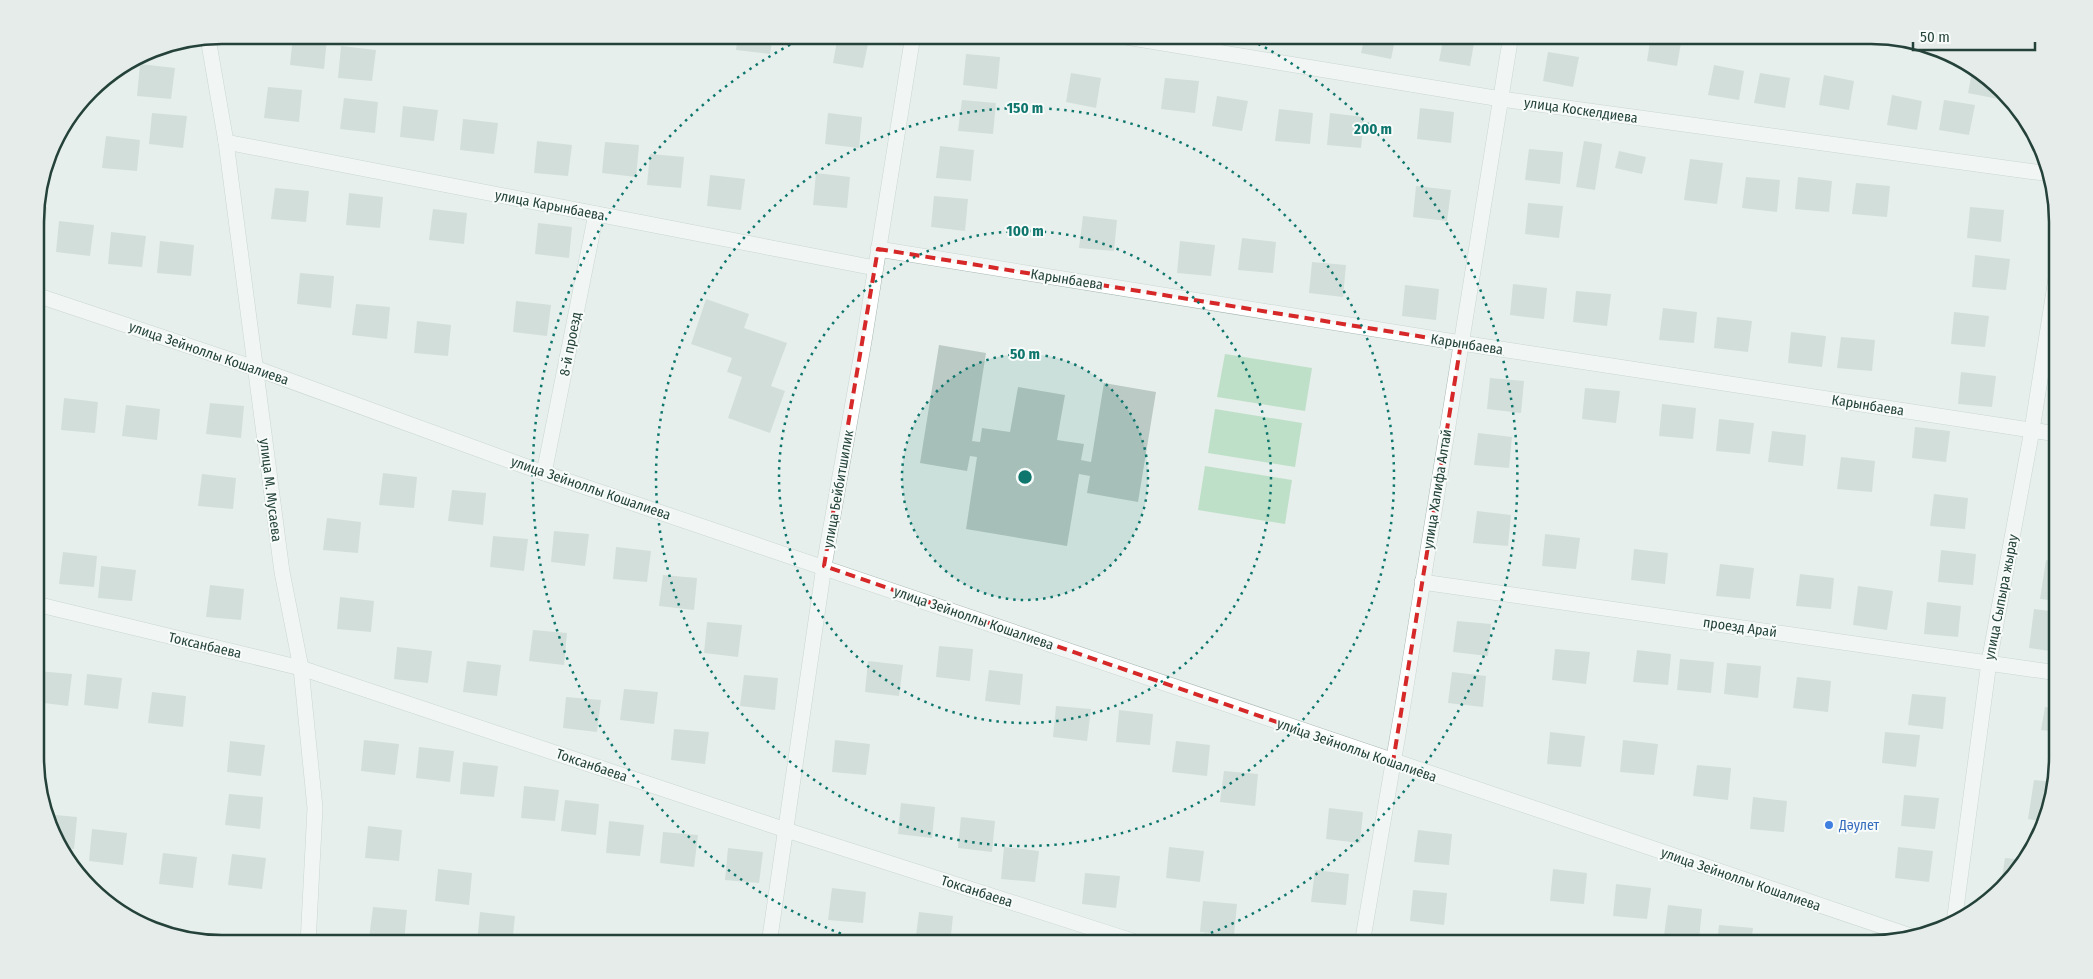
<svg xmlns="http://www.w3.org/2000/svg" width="2093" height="979" font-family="'Fira Sans Condensed',sans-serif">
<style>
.green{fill:#bfe0c8}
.building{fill:#bbcac4}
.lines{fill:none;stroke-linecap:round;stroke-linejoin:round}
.minor-casing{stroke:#a8b8b2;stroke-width:16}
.minor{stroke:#fff;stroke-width:15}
.marked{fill:none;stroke:#d62828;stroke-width:4;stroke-dasharray:10 6;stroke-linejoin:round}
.ring{fill:none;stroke:#0f766e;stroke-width:2.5;stroke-dasharray:2.5 5}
.shop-dot{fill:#3f7fe0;stroke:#f7fbf9;stroke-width:2}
.labels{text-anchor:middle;stroke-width:4;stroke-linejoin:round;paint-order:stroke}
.street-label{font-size:14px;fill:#24423a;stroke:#f7fbf9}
.shop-label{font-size:14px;fill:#366cbe;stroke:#f7fbf9;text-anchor:start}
.rim{fill:none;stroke:#24423a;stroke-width:2.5}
.centre{fill:#0f766e;stroke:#f7fbf9;stroke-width:2.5}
.ring-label{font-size:15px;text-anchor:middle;font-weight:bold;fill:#0f766e;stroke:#f7fbf9;stroke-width:4;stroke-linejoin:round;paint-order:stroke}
</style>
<rect width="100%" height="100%" fill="#e6efeb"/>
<g class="green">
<polygon points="1225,354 1312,368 1305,411 1217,397"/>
<polygon points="1215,409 1302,423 1295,467 1208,453"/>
<polygon points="1205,466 1292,480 1285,524 1198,510"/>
</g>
<g class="building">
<polygon points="293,35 327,38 324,69 290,65"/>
<polygon points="688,35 723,35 722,42 688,38"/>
<polygon points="738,35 773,35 770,54 736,50"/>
<polygon points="838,35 869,39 863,68 833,63"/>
<polygon points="1230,35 1259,35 1258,41"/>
<polygon points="1365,35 1396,35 1391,59 1361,53"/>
<polygon points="1444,35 1475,37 1470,66 1439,61"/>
<polygon points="1651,35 1682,37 1677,66 1647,61"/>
<polygon points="341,46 376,50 372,81 338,78"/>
<polygon points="1548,52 1579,57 1573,87 1543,81"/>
<polygon points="966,54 1000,57 997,89 963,85"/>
<polygon points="140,64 175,68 171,99 137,96"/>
<polygon points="1714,65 1744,71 1739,100 1708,95"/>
<polygon points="1973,67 1985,74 2000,89 1998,99 1968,93"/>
<polygon points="1071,73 1101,78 1096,108 1066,102"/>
<polygon points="1760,73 1790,78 1785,108 1754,103"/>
<polygon points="1824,75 1854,81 1849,110 1819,105"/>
<polygon points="1165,78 1199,81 1195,113 1161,109"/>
<polygon points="268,87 302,90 299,122 264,118"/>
<polygon points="1892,95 1922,101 1917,130 1887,125"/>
<polygon points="1217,96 1248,101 1242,131 1212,126"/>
<polygon points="344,98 378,102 375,133 340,129"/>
<polygon points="962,100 996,103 993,134 958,131"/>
<polygon points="1944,100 1975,105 1969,135 1939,130"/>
<polygon points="403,106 438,110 434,141 400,137"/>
<polygon points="1420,108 1454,112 1451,143 1417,139"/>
<polygon points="1279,109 1313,113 1310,144 1275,141"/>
<polygon points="152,113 187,116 183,148 149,144"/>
<polygon points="828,113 862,117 859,148 825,144"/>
<polygon points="1330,113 1364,117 1361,148 1327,145"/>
<polygon points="463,119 498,123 494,154 460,150"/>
<polygon points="106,136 140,140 137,171 102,168"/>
<polygon points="537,141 572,145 568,176 534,173"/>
<polygon points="1584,141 1602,144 1595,190 1576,187"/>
<polygon points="605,142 639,145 636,177 602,173"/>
<polygon points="940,146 974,150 971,181 936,178"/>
<polygon points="1529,149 1563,152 1560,184 1525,180"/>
<polygon points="1619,151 1646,157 1642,174 1615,168"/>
<polygon points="650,154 684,157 681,188 647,185"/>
<polygon points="1690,159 1723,163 1717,204 1684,200"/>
<polygon points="816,173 850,177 847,208 813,205"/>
<polygon points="710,175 745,179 741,210 707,206"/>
<polygon points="1746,177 1780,180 1777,212 1742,208"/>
<polygon points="1798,177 1832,181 1829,212 1795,209"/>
<polygon points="1856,183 1890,186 1887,217 1852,214"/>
<polygon points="1416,186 1451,190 1447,221 1413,217"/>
<polygon points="275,188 309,191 306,222 271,219"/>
<polygon points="349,193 383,197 380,228 346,225"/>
<polygon points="934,196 968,199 965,231 931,227"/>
<polygon points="1528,203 1563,206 1559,238 1525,234"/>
<polygon points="36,206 47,207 44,238 35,238"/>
<polygon points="1970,207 2004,210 2001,242 1967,238"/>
<polygon points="433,209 467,213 464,244 429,240"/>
<polygon points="1083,216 1117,220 1114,251 1079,248"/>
<polygon points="59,221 94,225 90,256 56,252"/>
<polygon points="538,223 572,227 569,258 535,254"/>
<polygon points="111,232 146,236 142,267 108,264"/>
<polygon points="1242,238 1276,242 1273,273 1238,270"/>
<polygon points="160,241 194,245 191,276 157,273"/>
<polygon points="1180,241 1215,245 1211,276 1177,273"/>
<polygon points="1975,255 2010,259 2006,290 1972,287"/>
<polygon points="1312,262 1346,265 1343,297 1309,293"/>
<polygon points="300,273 334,276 331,308 297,304"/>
<polygon points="1513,284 1547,288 1544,319 1510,315"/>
<polygon points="1405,285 1439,289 1436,320 1402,316"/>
<polygon points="1576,291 1611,294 1607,326 1573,322"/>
<polygon points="706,299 749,314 744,328 787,343 771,386 785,391 770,433 728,418 742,377 727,372 732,358 691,344"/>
<polygon points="516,301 551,305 547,336 513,332"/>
<polygon points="356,304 390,307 387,339 352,335"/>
<polygon points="1663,308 1697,312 1694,343 1659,340"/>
<polygon points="1954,312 1989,316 1985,347 1951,344"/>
<polygon points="1717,317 1752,321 1748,352 1714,348"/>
<polygon points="417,321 451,325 448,356 414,353"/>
<polygon points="1791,332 1826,336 1822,367 1788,363"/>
<polygon points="1841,337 1875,340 1872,371 1837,368"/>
<polygon points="939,345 986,353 972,441 980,442 982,428 1010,432 1018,387 1065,395 1057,440 1084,444 1081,460 1091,462 1104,383 1156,392 1138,502 1087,493 1090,476 1079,474 1067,546 966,529 977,457 970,456 967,471 920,463"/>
<polygon points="1961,372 1996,376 1992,407 1958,404"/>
<polygon points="1490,378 1524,381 1521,413 1487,409"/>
<polygon points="1585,388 1620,391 1616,423 1582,419"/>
<polygon points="36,391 44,392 41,423 36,423"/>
<polygon points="64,398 98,402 95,433 61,430"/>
<polygon points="210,403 244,406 241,438 206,434"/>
<polygon points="1662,404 1696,408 1693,439 1659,436"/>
<polygon points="126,405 160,409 157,440 122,436"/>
<polygon points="1719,419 1754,423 1750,454 1716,451"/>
<polygon points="1915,427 1950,431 1946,462 1912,458"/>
<polygon points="1772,431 1806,435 1803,466 1768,462"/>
<polygon points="1478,433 1512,437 1509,468 1474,465"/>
<polygon points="1841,457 1875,461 1872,492 1837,489"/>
<polygon points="383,473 417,477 414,508 379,505"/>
<polygon points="202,474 236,478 233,509 198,506"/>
<polygon points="452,490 486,493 483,525 448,521"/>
<polygon points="1934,494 1968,498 1965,529 1930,526"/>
<polygon points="1477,511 1511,515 1508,546 1473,543"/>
<polygon points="2053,512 2057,512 2057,552 2048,551"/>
<polygon points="327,518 361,522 358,553 323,550"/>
<polygon points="554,531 589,534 585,566 551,562"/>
<polygon points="1545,534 1580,538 1576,569 1542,566"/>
<polygon points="493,536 528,539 524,571 490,567"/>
<polygon points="616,547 651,551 647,582 613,579"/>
<polygon points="1634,549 1668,553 1665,584 1631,580"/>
<polygon points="1941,550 1976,554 1973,585 1938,582"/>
<polygon points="63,552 97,556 94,587 59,584"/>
<polygon points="2046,560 2057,562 2058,601 2040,599"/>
<polygon points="1720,564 1754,568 1750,599 1716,596"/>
<polygon points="101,566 136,570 132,601 98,598"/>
<polygon points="1800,574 1834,578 1831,609 1796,606"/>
<polygon points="663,575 697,578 694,610 659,606"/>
<polygon points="210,585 244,589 241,620 206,617"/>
<polygon points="1858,586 1893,591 1887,630 1853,625"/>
<polygon points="340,597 374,601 371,632 337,629"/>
<polygon points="1927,602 1961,606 1958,637 1924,634"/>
<polygon points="2034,609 2058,612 2058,652 2029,648"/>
<polygon points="1457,621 1491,624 1488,656 1453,652"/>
<polygon points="707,622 742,625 738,657 704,653"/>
<polygon points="533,630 567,633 564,665 529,661"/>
<polygon points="939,646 973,649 970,681 936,677"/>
<polygon points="397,647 432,651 428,683 394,679"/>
<polygon points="1555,649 1590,652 1586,684 1552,680"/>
<polygon points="1637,650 1671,654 1668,685 1633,682"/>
<polygon points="1680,659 1714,662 1711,693 1677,690"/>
<polygon points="467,661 501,665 497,696 463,692"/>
<polygon points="868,661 903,665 899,696 865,692"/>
<polygon points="1727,663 1761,666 1758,698 1724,694"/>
<polygon points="989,670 1023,674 1020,705 985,701"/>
<polygon points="37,671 72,674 68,706 36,702"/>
<polygon points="1452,672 1486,676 1483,707 1448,703"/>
<polygon points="87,674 122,678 118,709 84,705"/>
<polygon points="744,675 778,678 775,710 740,706"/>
<polygon points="1797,677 1831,681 1828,712 1793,708"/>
<polygon points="624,689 658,692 654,724 620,720"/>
<polygon points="152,692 186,696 183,727 148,723"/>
<polygon points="1912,694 1946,697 1943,729 1908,725"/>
<polygon points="566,697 601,700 597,732 563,728"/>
<polygon points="1056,706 1091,709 1087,741 1053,737"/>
<polygon points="2045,707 2058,709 2058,732 2041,730"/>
<polygon points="1119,710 1153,714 1150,745 1116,742"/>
<polygon points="674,729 709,732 705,764 671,760"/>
<polygon points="1550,732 1585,736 1581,767 1547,764"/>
<polygon points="1885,732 1920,735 1916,767 1882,763"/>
<polygon points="364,740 399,744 395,775 361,771"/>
<polygon points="835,740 870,744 866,775 832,772"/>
<polygon points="1623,740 1658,744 1654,775 1620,772"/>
<polygon points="230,741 265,745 261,776 227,772"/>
<polygon points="1176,741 1210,745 1207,776 1172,772"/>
<polygon points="419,747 454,751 450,782 416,778"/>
<polygon points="463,762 498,766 494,797 460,794"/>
<polygon points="1697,765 1731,768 1728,800 1693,796"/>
<polygon points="1224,771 1258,774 1255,806 1220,802"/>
<polygon points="2034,780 2053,782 2045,822 2028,819"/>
<polygon points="524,786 559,790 555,821 521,818"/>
<polygon points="229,794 263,797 260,829 225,825"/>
<polygon points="1904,795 1939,798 1935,829 1901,826"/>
<polygon points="1753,797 1787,801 1784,832 1750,829"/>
<polygon points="565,800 599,804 596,835 561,831"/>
<polygon points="901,803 935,807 932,838 898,834"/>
<polygon points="1329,808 1363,812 1360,843 1326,839"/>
<polygon points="45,814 77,817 74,849 60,847 49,829"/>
<polygon points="961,817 995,821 992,852 958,848"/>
<polygon points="609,821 644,825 640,856 606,853"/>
<polygon points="368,826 402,830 399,861 365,858"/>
<polygon points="92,829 127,833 123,865 89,861"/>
<polygon points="1418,830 1452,834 1449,865 1414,862"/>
<polygon points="663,832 698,835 694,867 660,863"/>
<polygon points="1004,847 1039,851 1035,882 1001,879"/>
<polygon points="1169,847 1204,851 1200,882 1166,878"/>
<polygon points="1898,847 1933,851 1929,882 1895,878"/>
<polygon points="728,848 763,852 759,883 725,880"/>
<polygon points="163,853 197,857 193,888 159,884"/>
<polygon points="232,854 266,858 262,889 228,885"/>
<polygon points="2005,858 2024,860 2012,880 2000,890"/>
<polygon points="438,869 472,873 469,905 435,901"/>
<polygon points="1553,869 1587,873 1584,904 1550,901"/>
<polygon points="1315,870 1349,874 1346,905 1311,902"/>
<polygon points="1085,873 1120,876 1116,908 1082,904"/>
<polygon points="1616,884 1651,888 1647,919 1613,916"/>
<polygon points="832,888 866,892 863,923 828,920"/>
<polygon points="1413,890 1447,893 1444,925 1410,921"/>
<polygon points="1203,901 1237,904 1234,935 1200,932"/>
<polygon points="1668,905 1702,909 1699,940 1664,936"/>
<polygon points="373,907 407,910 404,942 369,938"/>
<polygon points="480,912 515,916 512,944 477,943"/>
<polygon points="919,912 953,916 950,944 915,943"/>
<polygon points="1719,925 1753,928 1751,944 1717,944"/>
<polygon points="1307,940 1327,942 1327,944 1306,944"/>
</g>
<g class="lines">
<g class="minor-casing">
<g id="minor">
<polyline points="1114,35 1501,99 2050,174"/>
<polyline points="208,38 226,142 282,572 301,668 315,808 308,944"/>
<polyline points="226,142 875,268"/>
<polyline points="878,249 1461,343 2057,434"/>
<polyline points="36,295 255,368 544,473 1914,937"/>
<polyline points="544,473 596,214"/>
<polyline points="1422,582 2058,673"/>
<polyline points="36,604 301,668 786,830 1142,944"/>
<polyline points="1954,923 1989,662 2032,430 2057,272"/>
<polyline points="769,944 824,566 864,341 913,35"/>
<polyline points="1362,944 1402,711 1511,35"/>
</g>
</g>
<use href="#minor" class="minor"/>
</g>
<path d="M0 0H2093V979H0ZM878 249 1461 343 1393 762 824 566Z" fill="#e6efeb" fill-opacity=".55" fill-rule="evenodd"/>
<path class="marked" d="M878 249 1461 343 1393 762 824 566Z"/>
<circle cx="1025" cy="477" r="123" fill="#0f766e" fill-opacity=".12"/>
<g class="ring">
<circle cx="1025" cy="477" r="123"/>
<circle cx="1025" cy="477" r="246"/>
<circle cx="1025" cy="477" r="369"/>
<path d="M869 944A492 492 0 0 1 805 37M1245 37A492 492 0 0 1 1181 944"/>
</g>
<circle class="shop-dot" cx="1829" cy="825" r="5"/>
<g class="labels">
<g class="street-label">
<text transform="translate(1581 110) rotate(8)" y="5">улица Коскелдиева</text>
<text transform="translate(550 205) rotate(11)" y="5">улица Карынбаева</text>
<text transform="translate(1067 279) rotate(9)" y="5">Карынбаева</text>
<text transform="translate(570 344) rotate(-79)" y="5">8-й проезд</text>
<text transform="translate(1467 344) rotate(9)" y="5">Карынбаева</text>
<text transform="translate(209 353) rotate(19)" y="5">улица Зейноллы Кошалиева</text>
<text transform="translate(1868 405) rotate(9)" y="5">Карынбаева</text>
<text transform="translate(591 488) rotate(19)" y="5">улица Зейноллы Кошалиева</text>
<text transform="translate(838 489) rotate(-80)" y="5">улица Бейбитшилик</text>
<text transform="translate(1437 489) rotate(-81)" y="5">улица Халифа Алтай</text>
<text transform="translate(271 490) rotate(83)" y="5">улица М. Мусаева</text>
<text transform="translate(2001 597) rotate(-79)" y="5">улица Сыпыра жырау</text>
<text transform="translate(974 618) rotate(19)" y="5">улица Зейноллы Кошалиева</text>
<text transform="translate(1740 627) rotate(8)" y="5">проезд Арай</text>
<text transform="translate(205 645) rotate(13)" y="5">Токсанбаева</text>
<text transform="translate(1357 750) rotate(19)" y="5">улица Зейноллы Кошалиева</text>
<text transform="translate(592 765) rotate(19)" y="5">Токсанбаева</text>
<text transform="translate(1741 879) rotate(19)" y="5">улица Зейноллы Кошалиева</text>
<text transform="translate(977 891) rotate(18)" y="5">Токсанбаева</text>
</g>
<g class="shop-label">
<text x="1839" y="830">Дәулет</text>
</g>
</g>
<path d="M0 0H2093V979H0ZM222 44H1871A178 178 0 0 1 2049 222V757A178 178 0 0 1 1871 935H222A178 178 0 0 1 44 757V222A178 178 0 0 1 222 44Z" fill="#e6ecea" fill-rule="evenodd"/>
<path class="rim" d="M222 44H1871A178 178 0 0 1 2049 222V757A178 178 0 0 1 1871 935H222A178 178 0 0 1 44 757V222A178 178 0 0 1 222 44Z"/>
<circle cx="1025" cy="477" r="8" class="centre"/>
<g class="ring-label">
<text x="1025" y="113">150 m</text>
<text x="1373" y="134">200 m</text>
<text x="1025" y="236">100 m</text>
<text x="1025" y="359">50 m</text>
</g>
<path d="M1913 42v8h122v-8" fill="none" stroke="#24423a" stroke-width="2.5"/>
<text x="1920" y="42" font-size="15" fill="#24423a" stroke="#f7fbf9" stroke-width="4" paint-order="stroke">50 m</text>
</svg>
